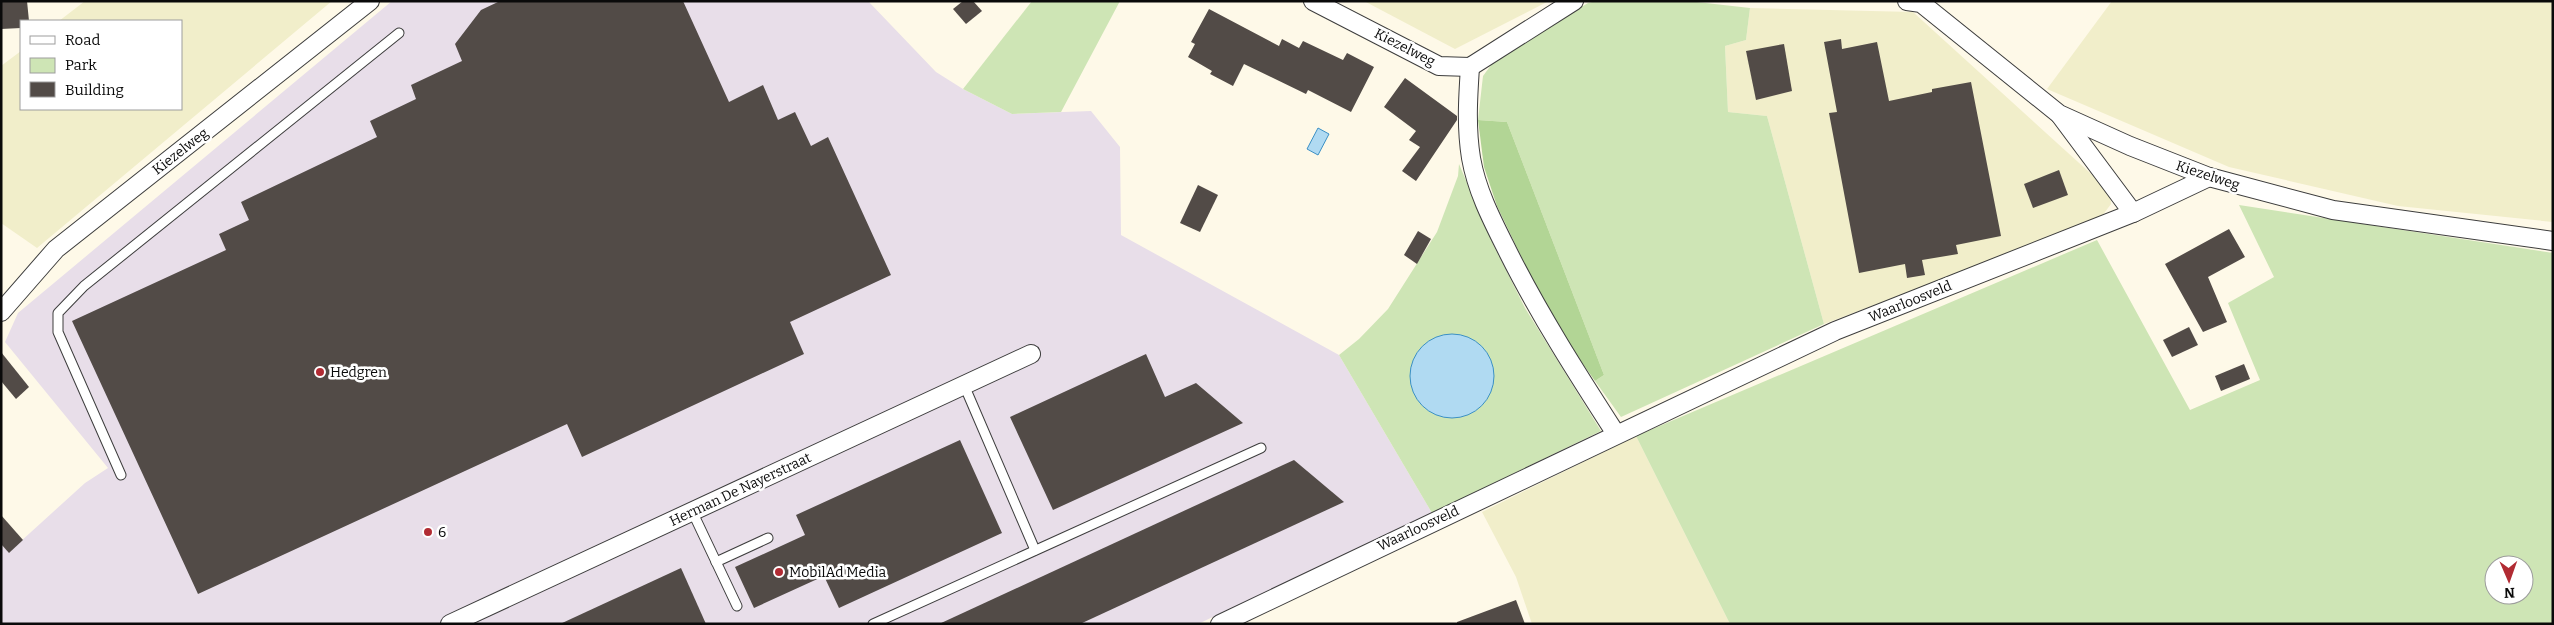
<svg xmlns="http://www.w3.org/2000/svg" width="2554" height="625" font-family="Bitter,serif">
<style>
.industrial{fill:#e8dee9}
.farmland{fill:#f1eeca}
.green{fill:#cee5b5;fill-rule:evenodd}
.forest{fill:#b2d595}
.water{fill:#b0daf2;stroke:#3b90c5}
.building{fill:#524b47}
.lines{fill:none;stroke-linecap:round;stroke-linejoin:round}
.service-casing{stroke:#3d3d3d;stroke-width:11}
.minor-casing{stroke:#3d3d3d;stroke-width:20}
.service{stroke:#fff;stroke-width:9}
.minor{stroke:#fff;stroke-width:18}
.poi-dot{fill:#b12b33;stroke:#fff;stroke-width:2}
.labels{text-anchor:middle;stroke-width:5;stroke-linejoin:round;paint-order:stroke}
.street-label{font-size:14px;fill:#0a0a0a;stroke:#fff}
.poi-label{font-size:14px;fill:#0a0a0a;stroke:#fff;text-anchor:start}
</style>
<rect width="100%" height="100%" fill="#fef9e8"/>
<polygon class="industrial" points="392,1 868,1 936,72 963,89 1012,114 1091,111 1120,147 1121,235 1339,355 1432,513 1198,624 1,624 1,544 9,552 85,483 108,468 5,342 18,313"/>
<g class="farmland">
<polygon points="85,1 332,1 37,248 1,223 1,66 21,51 21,109 181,109 181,21 59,21"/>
<polygon points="1364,1 1549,1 1455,49"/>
<polygon points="2112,1 2553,1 2553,222 2398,206 2229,167 2047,89"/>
<polygon points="1750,8 1913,12 2110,191 2111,204 2099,220 1824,324 1767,116 1728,112 1725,46 1746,40"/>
<polygon points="1636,436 1730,624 1532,624 1516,577 1482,512"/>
</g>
<g class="green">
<polygon points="1032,1 1120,1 1061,112 1012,114 963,89"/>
<polygon points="1596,1 1688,1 1750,8 1746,40 1725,46 1728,112 1767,116 1824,324 1621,417 1595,381 1604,375 1507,122 1478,120 1483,76 1497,57 1588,3"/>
<polygon points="1459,164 1493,244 1525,308 1601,431 1432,513 1339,355 1359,339 1388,309 1437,232 1458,176"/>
<path d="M2239 205 2553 253V624H1730L1636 436 2097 240 2190 410 2260 380 2228 303 2274 277ZM2494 565H2524V595H2494Z"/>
</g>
<polygon class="forest" points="1478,120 1507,122 1604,375 1595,381 1551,319 1497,206 1484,167"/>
<g class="water">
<polygon points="1318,128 1329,134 1318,155 1307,149"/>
<circle cx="1452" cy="376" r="42"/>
</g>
<g class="building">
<polygon points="1,1 27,1 29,21 21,21 21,28 1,29"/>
<polygon points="500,1 683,1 729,102 763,85 778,120 795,112 811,146 828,137 891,275 790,322 804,354 582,457 567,424 198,594 72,321 226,250 219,234 249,220 241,202 377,137 370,121 416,99 411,85 462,61 455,44 481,10"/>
<polygon points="963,1 973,1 982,11 966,24 953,9"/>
<polygon points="1209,9 1279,46 1282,39 1299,48 1303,41 1343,60 1347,53 1374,67 1351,112 1308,90 1306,94 1244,64 1233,86 1210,74 1212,71 1188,57 1195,44 1191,42"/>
<polygon points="1841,39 1842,49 1877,42 1889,101 1932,92 1932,89 1971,82 2001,236 1956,245 1958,254 1922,260 1925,275 1907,278 1905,264 1859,273 1829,113 1837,112 1824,42"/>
<polygon points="1784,44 1792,91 1756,100 1746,51"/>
<polygon points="1405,78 1457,116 1457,120 1416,181 1402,171 1420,147 1409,140 1416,131 1384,107"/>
<polygon points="2059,170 2068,195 2033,208 2024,184"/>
<polygon points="1198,185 1218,195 1200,232 1180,223"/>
<polygon points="2229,229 2245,257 2208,277 2227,322 2203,332 2165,264"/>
<polygon points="1418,231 1431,239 1417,264 1404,255"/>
<polygon points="2189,327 2198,345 2172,357 2163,340"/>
<polygon points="1,352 29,387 16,399 1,381"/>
<polygon points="1146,354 1165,397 1196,383 1243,423 1053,510 1010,417"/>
<polygon points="2244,364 2250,379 2221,391 2215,376"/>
<polygon points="960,440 1002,533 839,608 824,576 754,608 735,567 805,535 796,515"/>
<polygon points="1294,460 1344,502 1080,624 939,624"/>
<polygon points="1,515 23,540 9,553 1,544"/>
<polygon points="681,568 706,624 560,624"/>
<polygon points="1516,600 1525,624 1457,624 1457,622"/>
</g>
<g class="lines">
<g class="service-casing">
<g id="service">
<polyline points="964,385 1035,550"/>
<polyline points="121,475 58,332 58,313 84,286 399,33"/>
<polyline points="692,511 737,606"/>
<polyline points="716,562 768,538"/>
<polyline points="873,624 1261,448"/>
</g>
</g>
<g class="minor-casing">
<g id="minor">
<polyline points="1313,1 1439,66 1470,67 1574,1"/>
<polyline points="1907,1 1921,3 2059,114 2130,146 2209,177 2333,210 2553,241"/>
<path d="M1470 67C1468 97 1466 127 1471 158 1477 192 1493 222 1508 252 1540 316 1578 375 1616 434"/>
<polyline points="2060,115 2133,213"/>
<polyline points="1,312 56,249 370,1"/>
<polyline points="450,624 1031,354"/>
<polyline points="1220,624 1835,331 2133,213 2209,177"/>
</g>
</g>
<use href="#service" class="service"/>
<use href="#minor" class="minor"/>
</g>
<g class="poi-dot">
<circle cx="320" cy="372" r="5"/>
<circle cx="428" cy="532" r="5"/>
<circle cx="779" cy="572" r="5"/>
</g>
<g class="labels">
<g class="street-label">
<text transform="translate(1405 47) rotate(27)" y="5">Kiezelweg</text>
<text transform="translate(180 151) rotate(-38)" y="5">Kiezelweg</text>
<text transform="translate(2208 175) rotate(18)" y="5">Kiezelweg</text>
<text transform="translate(1910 301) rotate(-22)" y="5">Waarloosveld</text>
<text transform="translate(740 489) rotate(-25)" y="5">Herman De Nayerstraat</text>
<text transform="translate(1418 528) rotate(-25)" y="5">Waarloosveld</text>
</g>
<g class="poi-label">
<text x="330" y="377">Hedgren</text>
<text x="438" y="537">6</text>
<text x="789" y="577">MobilAd Media</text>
</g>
</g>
<rect width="2554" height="625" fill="none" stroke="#0a0a0a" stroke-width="5"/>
<rect x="20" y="20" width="162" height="90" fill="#ffffff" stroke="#9d9d9d"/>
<rect x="30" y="36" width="25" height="8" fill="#ffffff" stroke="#9d9d9d"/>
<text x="65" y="45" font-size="15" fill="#0a0a0a">Road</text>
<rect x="30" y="58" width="25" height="15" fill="#cee5b5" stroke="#9d9d9d"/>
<text x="65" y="70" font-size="15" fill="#0a0a0a">Park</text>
<rect x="30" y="82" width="25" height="15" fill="#524b47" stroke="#9d9d9d"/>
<text x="65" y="95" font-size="15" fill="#0a0a0a">Building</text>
<g transform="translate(2509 580) rotate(178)"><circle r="24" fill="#ffffff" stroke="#9d9d9d"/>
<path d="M0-4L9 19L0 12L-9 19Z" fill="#b12b33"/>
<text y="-8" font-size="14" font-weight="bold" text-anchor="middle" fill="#0a0a0a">N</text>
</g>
</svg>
